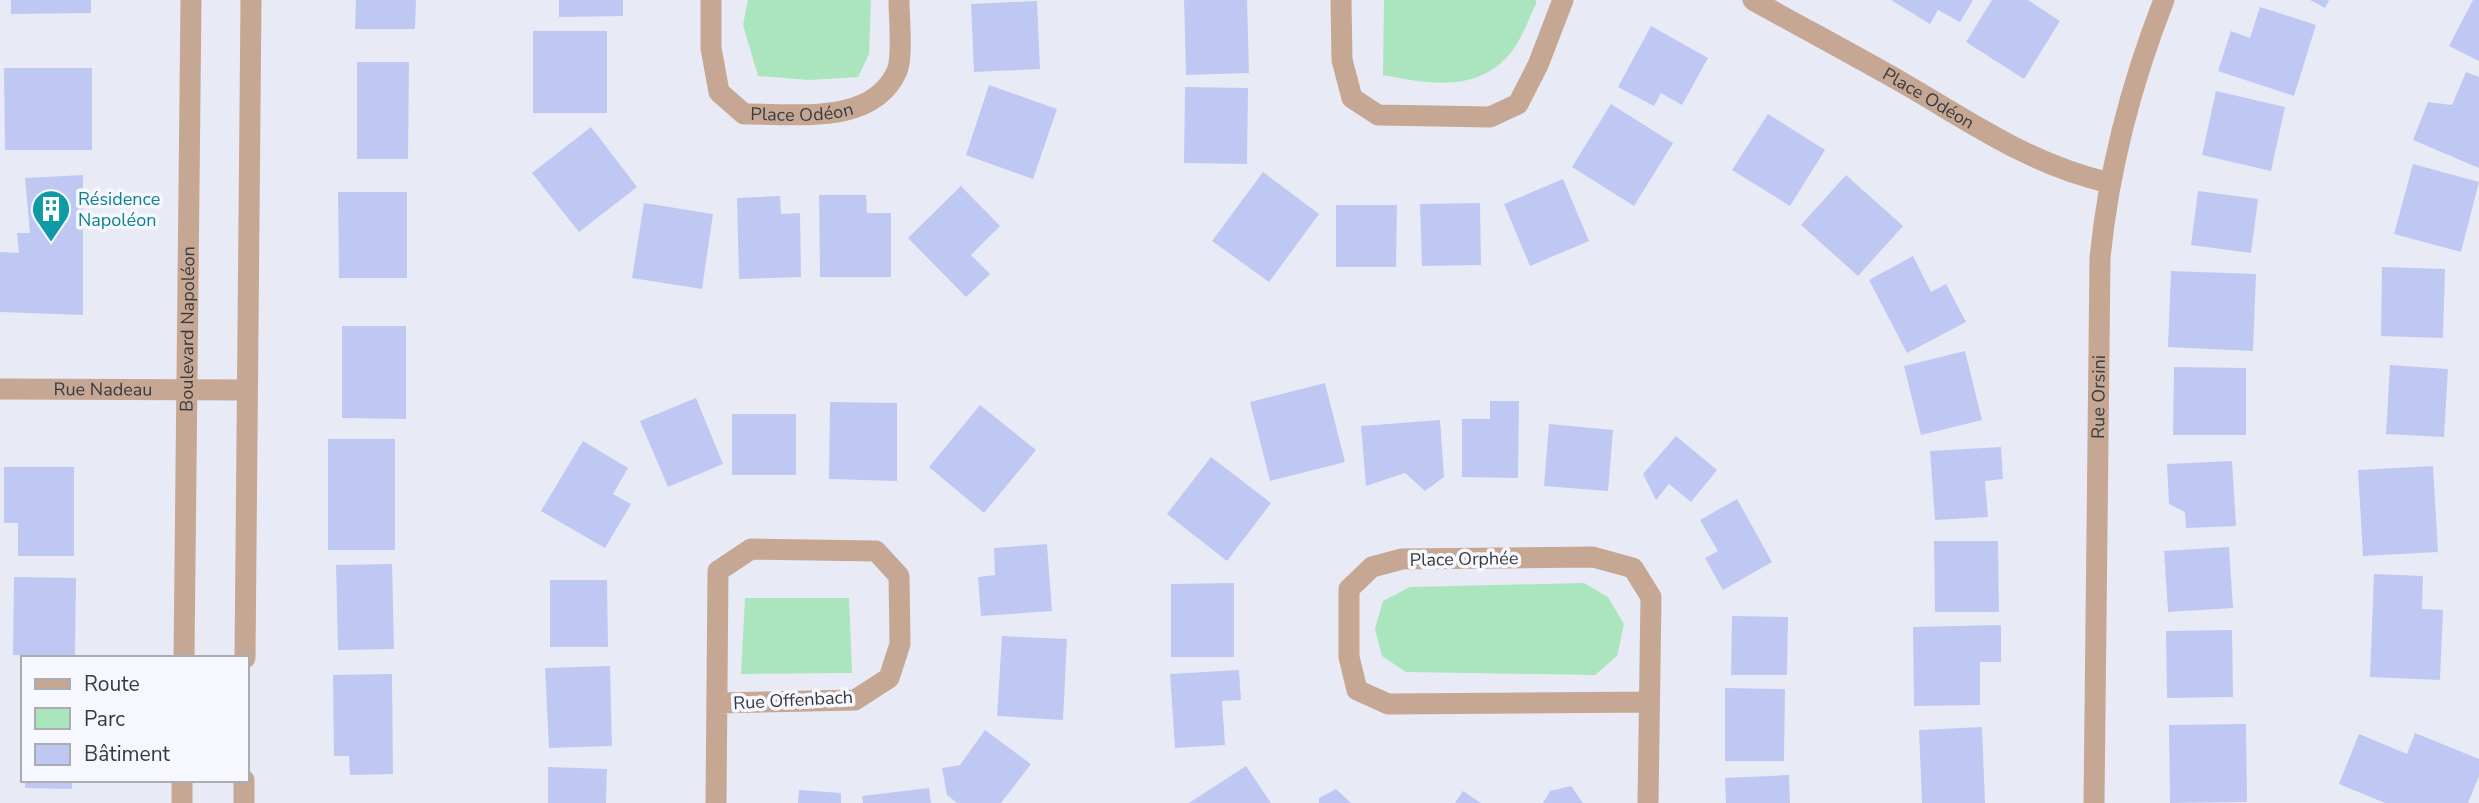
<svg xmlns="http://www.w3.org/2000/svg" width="2479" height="803" font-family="'Nunito Sans',sans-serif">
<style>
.green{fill:#aae5be}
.building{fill:#bfc8f3}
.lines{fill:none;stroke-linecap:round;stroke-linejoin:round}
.minor{stroke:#c6a794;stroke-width:21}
.labels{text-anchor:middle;stroke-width:7;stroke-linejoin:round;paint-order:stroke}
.street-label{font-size:18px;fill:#393a3e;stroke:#f7f8ff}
.culture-label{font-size:18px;fill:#0d838f;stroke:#f7f8ff;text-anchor:start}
</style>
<rect width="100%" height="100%" fill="#e8ebf5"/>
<g class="green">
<polygon points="748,0 871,0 869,54 858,77 809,80 758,76 743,25"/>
<path d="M1384 0H1536V4C1528 20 1520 44 1507 57 1474 93 1425 83 1383 75Z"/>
<polygon points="1584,583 1608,597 1624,624 1617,656 1595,675 1406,672 1382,656 1375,629 1383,601 1410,587"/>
<polygon points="745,598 849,598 852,673 741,674"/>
</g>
<g class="building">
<polygon points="11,0 91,0 91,13 11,14"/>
<polygon points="356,0 416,0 415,29 355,29"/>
<polygon points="559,0 623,0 623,16 559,17"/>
<polygon points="1184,0 1247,0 1249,73 1186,75"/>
<polygon points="1891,0 1973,0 1960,22 1938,10 1930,24"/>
<polygon points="1992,0 2028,0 2060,21 2024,79 1966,42"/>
<polygon points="2310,0 2329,0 2325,8"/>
<polygon points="2473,0 2479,0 2479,61 2449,46"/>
<polygon points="1037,1 1040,69 974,72 971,4"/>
<polygon points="2260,7 2316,25 2294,96 2218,71 2231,31 2250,38"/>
<polygon points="1651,26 1708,58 1682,105 1661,93 1654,106 1618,87"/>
<rect x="533" y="31" width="74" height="82"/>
<polygon points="357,62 409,62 408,159 357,159"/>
<polygon points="4,68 92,68 92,150 5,150"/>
<polygon points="2466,72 2479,77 2479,168 2413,140 2428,102 2452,105"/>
<polygon points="989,85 1057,109 1033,179 966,155"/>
<polygon points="1185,87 1248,88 1247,164 1184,163"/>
<polygon points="2216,91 2285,107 2271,171 2202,155"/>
<polygon points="1611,104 1673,143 1634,206 1572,167"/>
<polygon points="1768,114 1825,150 1790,206 1732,170"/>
<polygon points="591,127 637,187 579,232 532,173"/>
<polygon points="2413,164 2479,182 2461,252 2394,234"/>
<polygon points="1263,172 1319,214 1269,282 1212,241"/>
<polygon points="83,175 83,315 0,312 0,252 19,253 17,233 30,233 25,178"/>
<polygon points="1846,175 1903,226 1858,276 1801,225"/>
<polygon points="1563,179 1589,241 1530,266 1504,204"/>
<polygon points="961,186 1000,226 971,255 990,274 966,297 908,238"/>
<polygon points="2198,191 2258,199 2251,253 2191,245"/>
<polygon points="338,192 407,192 407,278 339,278"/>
<polygon points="819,195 866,195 867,213 891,213 891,277 820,277"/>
<polygon points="780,196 781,214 800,213 801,277 739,279 737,198"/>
<polygon points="644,203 713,214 702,289 632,278"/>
<polygon points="1480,203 1481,265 1422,266 1420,204"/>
<polygon points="1336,205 1397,205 1396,267 1336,267"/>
<polygon points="1913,256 1931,292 1946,284 1966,322 1907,353 1869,280"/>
<polygon points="2382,267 2445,269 2443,338 2381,336"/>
<polygon points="2171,271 2256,274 2253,351 2168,347"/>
<polygon points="342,326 406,326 406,419 342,418"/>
<polygon points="1965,351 1982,420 1921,435 1904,366"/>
<polygon points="2390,365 2448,369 2444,437 2386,434"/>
<polygon points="2174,367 2246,368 2246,435 2173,435"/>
<polygon points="1325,383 1345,462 1270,481 1250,402"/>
<polygon points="696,398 723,464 668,487 640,421"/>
<polygon points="1490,401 1519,401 1518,478 1462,477 1462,419 1490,419"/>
<polygon points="830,402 897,403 897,481 829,479"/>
<polygon points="980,405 1036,450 984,513 929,467"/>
<rect x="732" y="414" width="64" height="61"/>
<polygon points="1440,420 1444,477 1425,491 1405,473 1366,486 1361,426"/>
<polygon points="1549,424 1613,430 1608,491 1544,486"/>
<polygon points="1676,436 1717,470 1691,502 1669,484 1656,500 1643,474"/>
<rect x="328" y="439" width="67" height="111"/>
<polygon points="583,441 628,468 613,494 631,504 605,548 541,511"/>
<polygon points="2001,447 2003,479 1985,481 1988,517 1935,520 1930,451"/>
<polygon points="1211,457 1271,503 1227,561 1167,514"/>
<polygon points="2232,461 2236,526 2186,528 2185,512 2169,504 2167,464"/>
<polygon points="2433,466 2438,552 2363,556 2358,470"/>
<polygon points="4,467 74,467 74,556 18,556 18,523 4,523"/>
<polygon points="1737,499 1772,562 1723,590 1705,558 1718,551 1700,520"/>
<polygon points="1934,541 1998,541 1999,612 1935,612"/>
<polygon points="1047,544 1052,611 981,616 978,577 995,575 994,548"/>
<polygon points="2229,547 2233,608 2168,612 2164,551"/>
<polygon points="392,564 394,649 338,650 336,565"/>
<polygon points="2374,574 2423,576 2422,609 2443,610 2440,680 2370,677"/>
<polygon points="14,577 76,578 75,658 13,655"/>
<polygon points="550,580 607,580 608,647 550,647"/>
<polygon points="1234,583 1234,657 1171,657 1171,584"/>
<polygon points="1732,616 1788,617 1787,675 1731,675"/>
<polygon points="2001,625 2001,662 1980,662 1980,705 1914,706 1913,627"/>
<polygon points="2232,630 2233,697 2167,698 2166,631"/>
<polygon points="1002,636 1067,639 1063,720 997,716"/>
<polygon points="610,666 612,746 549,748 545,668"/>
<polygon points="1239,670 1241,700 1222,701 1225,745 1175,748 1170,674"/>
<polygon points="392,674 393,774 350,775 349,756 334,756 333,675"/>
<polygon points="1725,688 1785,689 1784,761 1725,761"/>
<polygon points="2246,724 2247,802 2170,803 2169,725"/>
<polygon points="1982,727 1985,803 1922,803 1919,730"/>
<polygon points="985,730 1031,764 1001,803 957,803 947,795 942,768 960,765"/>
<polygon points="2415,733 2479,759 2479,776 2468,803 2385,803 2339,784 2359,734 2407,754"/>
<polygon points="1246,766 1271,803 1189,803"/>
<polygon points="548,767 607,769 606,803 548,803"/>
<polygon points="1789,775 1790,803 1726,803 1725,778"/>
<polygon points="25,780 72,780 72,789 25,788"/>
<polygon points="1571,786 1583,803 1543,803 1550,791"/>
<polygon points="929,788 931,803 863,803 862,796"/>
<polygon points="1336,789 1351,803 1319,803 1319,798"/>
<polygon points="799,790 841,793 841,803 798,803"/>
<polygon points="1463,791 1481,803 1455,803"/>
</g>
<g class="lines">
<g class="minor">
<path id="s1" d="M711 0V48L719 92 744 114C794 113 872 127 897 71 903 57 899 17 899 0"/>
<polyline points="1341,0 1342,60 1352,98 1378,115 1490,117 1518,104 1538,65 1563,0"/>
<path id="s2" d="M1753 0C1803 28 1854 55 1903 83 1974 124 2029 164 2110 183"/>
<path id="s3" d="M0 389 247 390"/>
<path id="s4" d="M184 658 191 0"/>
<polyline points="245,658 251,0"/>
<polyline points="182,803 182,780"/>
<polyline points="244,803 244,780"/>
<polyline points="716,803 718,571 751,549 876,551 899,576 900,644 889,678 855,700 718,703"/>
<polyline points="1648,803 1651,597 1633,568 1593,557 1402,559 1372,567 1349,589 1349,657 1357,690 1388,704 1648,702"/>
<path id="s5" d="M2094 803 2100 258C2109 167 2131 84 2164 0"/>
</g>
</g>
<defs>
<g id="building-pin" transform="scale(2.0125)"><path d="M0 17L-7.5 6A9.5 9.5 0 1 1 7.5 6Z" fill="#0f9aa8" stroke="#f7f8ff"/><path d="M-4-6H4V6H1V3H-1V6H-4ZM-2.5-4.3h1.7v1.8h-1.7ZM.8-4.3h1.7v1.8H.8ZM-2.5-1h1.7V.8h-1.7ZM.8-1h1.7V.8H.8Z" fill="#fff"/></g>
</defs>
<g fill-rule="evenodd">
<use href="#building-pin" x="51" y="209"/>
</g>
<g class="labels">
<g class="street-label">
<text dy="6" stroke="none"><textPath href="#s2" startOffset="201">Place Odéon</textPath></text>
<text dy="6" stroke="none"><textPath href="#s1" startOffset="184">Place Odéon</textPath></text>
<text dy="6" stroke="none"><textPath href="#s4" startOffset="329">Boulevard Napoléon</textPath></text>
<text dy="6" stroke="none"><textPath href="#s3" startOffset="103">Rue Nadeau</textPath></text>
<text dy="6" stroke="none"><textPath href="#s5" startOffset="406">Rue Orsini</textPath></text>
<text transform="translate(1464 559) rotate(-1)" y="6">Place Orphée</text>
<text transform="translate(793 700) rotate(-3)" y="6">Rue Offenbach</text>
</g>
<g class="culture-label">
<text x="78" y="205">Résidence<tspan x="78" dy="21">Napoléon</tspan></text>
</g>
</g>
<rect x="21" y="656" width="228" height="126" fill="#f7f8ff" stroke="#abacb2" stroke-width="2"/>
<rect x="35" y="679" width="35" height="10" fill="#c6a794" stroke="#abacb2" stroke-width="2"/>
<text x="84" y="691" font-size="21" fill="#393a3e">Route</text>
<rect x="35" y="708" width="35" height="21" fill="#aae5be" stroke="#abacb2" stroke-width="2"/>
<text x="84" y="726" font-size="21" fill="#393a3e">Parc</text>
<rect x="35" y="744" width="35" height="21" fill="#bfc8f3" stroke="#abacb2" stroke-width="2"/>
<text x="84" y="761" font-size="21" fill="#393a3e">Bâtiment</text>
</svg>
